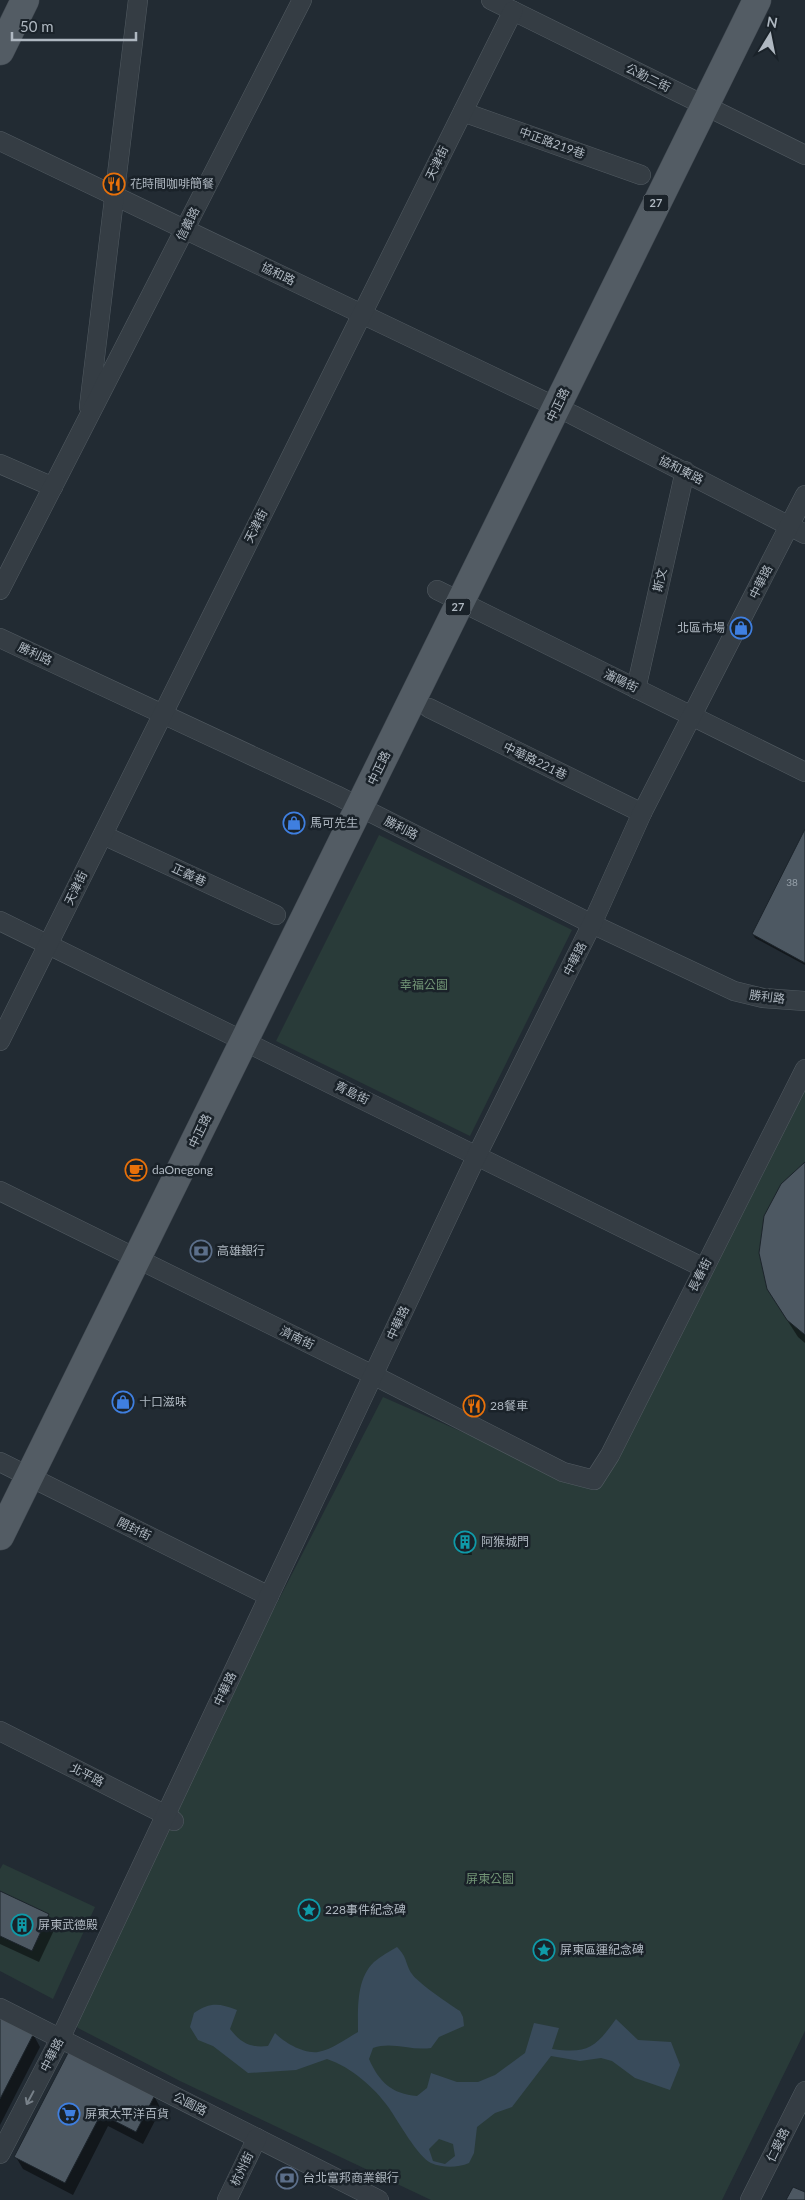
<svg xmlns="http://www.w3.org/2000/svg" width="805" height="2200" font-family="Lato,'Noto Sans TC',sans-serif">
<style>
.green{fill:#293b39}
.water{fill:#394b5b;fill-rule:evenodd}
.shadow{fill:#0007}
.building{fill:#4d5862;stroke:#1c242b}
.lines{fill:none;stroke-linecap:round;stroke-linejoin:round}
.street-casing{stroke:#525b62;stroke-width:20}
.primary-casing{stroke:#3e464e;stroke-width:29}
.street{stroke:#353d44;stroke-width:19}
.primary{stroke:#535c64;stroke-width:28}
.oneway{stroke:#788189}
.labels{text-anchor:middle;stroke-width:5;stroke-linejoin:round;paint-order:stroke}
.number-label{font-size:10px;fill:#96a0a9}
.shield{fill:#1a2229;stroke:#828b93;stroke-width:1}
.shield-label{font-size:11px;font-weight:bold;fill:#afb8c1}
.street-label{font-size:12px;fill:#afb8c1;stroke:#1a2229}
.poi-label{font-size:12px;fill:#afb8c1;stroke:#1a2229;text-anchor:start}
.park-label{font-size:12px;fill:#719475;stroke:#1a2229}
</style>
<rect width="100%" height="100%" fill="#222b33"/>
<g class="green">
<polygon points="379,835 572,930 470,1136 276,1041"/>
<polygon points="805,1080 805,2031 722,2200 431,2200 180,2081 78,2028 71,2016 257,1642 383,1397 569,1479 597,1485 607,1478"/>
<polygon points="3,1864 95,1907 53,1999 0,1971 0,1869"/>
</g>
<path class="water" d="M397 1947C408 1958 405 1964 412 1974 417 1982 450 2005 460 2011L463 2017 464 2026 439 2037 431 2048C411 2051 392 2041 373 2048L369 2059C379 2082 392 2094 417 2096L427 2088 431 2073 457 2082H478L495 2075 525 2053 534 2023 559 2028 552 2049C588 2054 595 2048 616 2019L638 2040 671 2042 680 2065 670 2090 635 2078 612 2061 601 2058 580 2061 551 2056 512 2107 495 2113 477 2127 474 2153 469 2163C457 2168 443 2168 431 2163 418 2157 398 2121 389 2108 374 2087 351 2067 327 2059L296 2070 248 2073 213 2046 198 2040 190 2027 194 2013C210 2002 219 2003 237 2010L230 2029C241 2043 250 2048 268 2046L275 2033C285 2043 304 2054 318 2052 331 2050 347 2038 358 2032 358 2009 356 1979 374 1962 381 1956 390 1951 397 1947ZM439 2139 453 2144 455 2156 445 2164 433 2161 429 2149Z"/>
<g class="shadow">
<polygon points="805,832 805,965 755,938 753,934"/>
<polygon points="805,1164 805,1343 798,1337 778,1306"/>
<polygon points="469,1533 472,1555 463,1555 461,1552"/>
<polygon points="0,1892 48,1915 55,1928 39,1962 0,1944"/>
<polygon points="0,2019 33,2034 40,2047 0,2125"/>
<polygon points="69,2053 154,2096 161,2109 143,2144 108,2126 73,2195 23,2169 16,2157"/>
</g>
<g class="building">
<polygon points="805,829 805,963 752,934"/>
<polygon points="805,1162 805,1335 787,1320 767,1289 759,1253 764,1216 781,1184"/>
<polygon points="470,1531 471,1552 459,1552 459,1532"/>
<polygon points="0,1891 49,1914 32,1951 0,1936"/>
<polygon points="0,2018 34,2033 0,2099"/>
<polygon points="69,2051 155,2095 136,2132 101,2114 65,2183 14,2157"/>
<polygon points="793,2187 805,2192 805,2200 786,2200"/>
</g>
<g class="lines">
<g class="street-casing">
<g id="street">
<polyline points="491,0 805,155"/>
<polyline points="463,112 641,175"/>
<polyline points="0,141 573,415 805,534"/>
<polyline points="89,407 138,0"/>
<polyline points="0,464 53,487"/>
<polyline points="0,590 302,0"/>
<polyline points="437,590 805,772"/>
<polyline points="0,638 336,795 592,924 734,991 763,998 805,1001"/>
<polyline points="636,689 685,471"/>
<polyline points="429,708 642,813"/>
<polyline points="103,835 276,915"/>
<polyline points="0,921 704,1268"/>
<polyline points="0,1041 513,11"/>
<polyline points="0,1191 373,1375 563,1472 594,1480 610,1455 805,1069"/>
<polyline points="0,1462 269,1596"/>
<polyline points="0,1731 166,1815 174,1821"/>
<polyline points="0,2008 379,2200"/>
<polyline points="0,2154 60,2039 477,1155 592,924 642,813 805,495"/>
<polyline points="227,2200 257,2138"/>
<polyline points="750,2200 805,2091"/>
</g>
</g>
<g class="primary-casing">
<g id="primary">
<polyline points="0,51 25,0"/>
<polyline points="0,1536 757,0"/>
</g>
</g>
<use href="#street" class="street"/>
<use href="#primary" class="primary"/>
</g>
<defs><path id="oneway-shaft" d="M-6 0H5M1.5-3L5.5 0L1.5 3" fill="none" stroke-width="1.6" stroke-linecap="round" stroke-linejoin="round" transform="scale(1.25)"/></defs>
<use class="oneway" href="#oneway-shaft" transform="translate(30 2098) rotate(118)"/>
<defs>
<g id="restaurant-ring" transform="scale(1.125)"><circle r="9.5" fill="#1a2229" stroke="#e8710a" stroke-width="1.5"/><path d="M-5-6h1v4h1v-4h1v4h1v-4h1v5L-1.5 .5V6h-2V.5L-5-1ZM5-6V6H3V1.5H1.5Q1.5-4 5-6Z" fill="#e8710a"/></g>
<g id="shop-ring" transform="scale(1.125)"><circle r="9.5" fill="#1a2229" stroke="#3f7fe0" stroke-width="1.5"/><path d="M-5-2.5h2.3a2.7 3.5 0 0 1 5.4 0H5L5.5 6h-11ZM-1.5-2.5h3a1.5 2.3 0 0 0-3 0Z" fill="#3f7fe0"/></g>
<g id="cafe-ring" transform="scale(1.125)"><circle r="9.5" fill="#1a2229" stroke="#e8710a" stroke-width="1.5"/><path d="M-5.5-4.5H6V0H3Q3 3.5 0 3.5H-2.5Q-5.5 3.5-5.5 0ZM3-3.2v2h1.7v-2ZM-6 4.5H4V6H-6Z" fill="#e8710a"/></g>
<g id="bank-ring" transform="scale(1.125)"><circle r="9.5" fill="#1a2229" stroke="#5c6f8a" stroke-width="1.5"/><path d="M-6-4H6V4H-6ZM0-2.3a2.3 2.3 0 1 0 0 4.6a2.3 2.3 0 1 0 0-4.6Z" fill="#5c6f8a"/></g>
<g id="building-ring" transform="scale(1.125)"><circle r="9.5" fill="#1a2229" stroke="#0f9aa8" stroke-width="1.5"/><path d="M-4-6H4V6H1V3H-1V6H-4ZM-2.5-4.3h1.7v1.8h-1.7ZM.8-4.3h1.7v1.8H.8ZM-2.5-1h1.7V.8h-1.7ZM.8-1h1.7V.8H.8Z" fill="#0f9aa8"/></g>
<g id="sight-ring" transform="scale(1.125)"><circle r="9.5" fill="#1a2229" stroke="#0f9aa8" stroke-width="1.5"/><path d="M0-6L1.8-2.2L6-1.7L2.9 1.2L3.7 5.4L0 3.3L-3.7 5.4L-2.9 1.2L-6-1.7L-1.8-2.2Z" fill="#0f9aa8"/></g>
<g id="supermarket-ring" transform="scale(1.125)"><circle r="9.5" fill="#1a2229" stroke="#3f7fe0" stroke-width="1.5"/><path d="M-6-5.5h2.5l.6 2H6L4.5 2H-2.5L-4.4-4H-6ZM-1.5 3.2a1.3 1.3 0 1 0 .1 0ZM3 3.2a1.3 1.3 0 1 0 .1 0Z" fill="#3f7fe0"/></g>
</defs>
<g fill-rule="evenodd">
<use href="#restaurant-ring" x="114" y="184"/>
<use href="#shop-ring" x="741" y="628"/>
<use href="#shop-ring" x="294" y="823"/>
<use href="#cafe-ring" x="136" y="1170"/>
<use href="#bank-ring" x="201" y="1251"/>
<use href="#shop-ring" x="123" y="1402"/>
<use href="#restaurant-ring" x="474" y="1406"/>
<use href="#building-ring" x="465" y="1542"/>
<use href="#sight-ring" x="309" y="1910"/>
<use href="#building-ring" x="22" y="1925"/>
<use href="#sight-ring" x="544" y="1950"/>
<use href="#supermarket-ring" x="69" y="2114"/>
<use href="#bank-ring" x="287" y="2178"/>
</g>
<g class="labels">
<g class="number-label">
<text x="792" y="886">38</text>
</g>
<g class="shield">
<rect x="643.5" y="194.5" width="25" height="17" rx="4"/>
<rect x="445.5" y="598.5" width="25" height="17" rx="4"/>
</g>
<g class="shield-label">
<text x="656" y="207">27</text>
<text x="458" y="611">27</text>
</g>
<g class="street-label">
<text transform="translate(648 78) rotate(26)" y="4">公勤二街</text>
<text transform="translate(552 143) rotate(20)" y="4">中正路219巷</text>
<text transform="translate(437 163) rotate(-64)" y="4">天津街</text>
<text transform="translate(188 224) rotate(-63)" y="4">信義路</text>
<text transform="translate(278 274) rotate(26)" y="4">協和路</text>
<text transform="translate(558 405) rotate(-64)" y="4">中正路</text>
<text transform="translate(681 470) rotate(27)" y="4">協和東路</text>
<text transform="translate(256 526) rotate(-63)" y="4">天津街</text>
<text transform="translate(660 580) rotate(-77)" y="4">斯文</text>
<text transform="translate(761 582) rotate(-63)" y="4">中華路</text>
<text transform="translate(35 654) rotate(25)" y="4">勝利路</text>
<text transform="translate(621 681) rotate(26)" y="4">瀋陽街</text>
<text transform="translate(535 761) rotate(26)" y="4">中華路221巷</text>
<text transform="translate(379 768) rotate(-64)" y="4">中正路</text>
<text transform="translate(401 828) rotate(27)" y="4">勝利路</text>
<text transform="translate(189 875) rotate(25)" y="4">正義巷</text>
<text transform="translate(76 888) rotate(-64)" y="4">天津街</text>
<text transform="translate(575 959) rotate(-63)" y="4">中華路</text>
<text transform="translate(767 997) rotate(7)" y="4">勝利路</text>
<text transform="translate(352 1093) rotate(26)" y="4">青島街</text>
<text transform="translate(200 1131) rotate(-64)" y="4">中正路</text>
<text transform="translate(700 1275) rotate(-63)" y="4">長春街</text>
<text transform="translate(398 1323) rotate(-65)" y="4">中華路</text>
<text transform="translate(297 1338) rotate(26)" y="4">濟南街</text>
<text transform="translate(134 1529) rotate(26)" y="4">開封街</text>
<text transform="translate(225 1689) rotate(-65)" y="4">中華路</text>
<text transform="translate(87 1775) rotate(27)" y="4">北平路</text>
<text transform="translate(52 2055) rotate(-63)" y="4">中華路</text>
<text transform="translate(190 2104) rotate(27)" y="4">公園路</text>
<text transform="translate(778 2145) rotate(-64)" y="4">仁愛路</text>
<text transform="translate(242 2169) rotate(-64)" y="4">杭州街</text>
</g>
<g class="poi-label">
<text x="130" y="188">花時間咖啡簡餐</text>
<text x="725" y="632" text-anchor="end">北區市場</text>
<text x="310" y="827">馬可先生</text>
<text x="152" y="1174">daOnegong</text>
<text x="217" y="1255">高雄銀行</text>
<text x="139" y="1406">十口滋味</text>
<text x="490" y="1410">28餐車</text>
<text x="481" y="1546">阿猴城門</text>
<text x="325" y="1914">228事件紀念碑</text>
<text x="38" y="1929">屏東武德殿</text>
<text x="560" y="1954">屏東區運紀念碑</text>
<text x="85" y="2118">屏東太平洋百貨</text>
<text x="303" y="2182">台北富邦商業銀行</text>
</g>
<g class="park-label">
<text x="424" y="989">幸福公園</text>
<text x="490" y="1883">屏東公園</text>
</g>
</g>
<g transform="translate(770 35) rotate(10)" stroke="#1a2229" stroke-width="4" paint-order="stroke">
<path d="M0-4L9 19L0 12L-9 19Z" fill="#afb8c1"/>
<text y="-8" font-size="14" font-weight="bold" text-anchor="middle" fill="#afb8c1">N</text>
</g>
<path d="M12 32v8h124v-8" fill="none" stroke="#afb8c1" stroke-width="2.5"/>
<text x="20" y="32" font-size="15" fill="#afb8c1" stroke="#1a2229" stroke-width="4" paint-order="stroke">50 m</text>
</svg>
